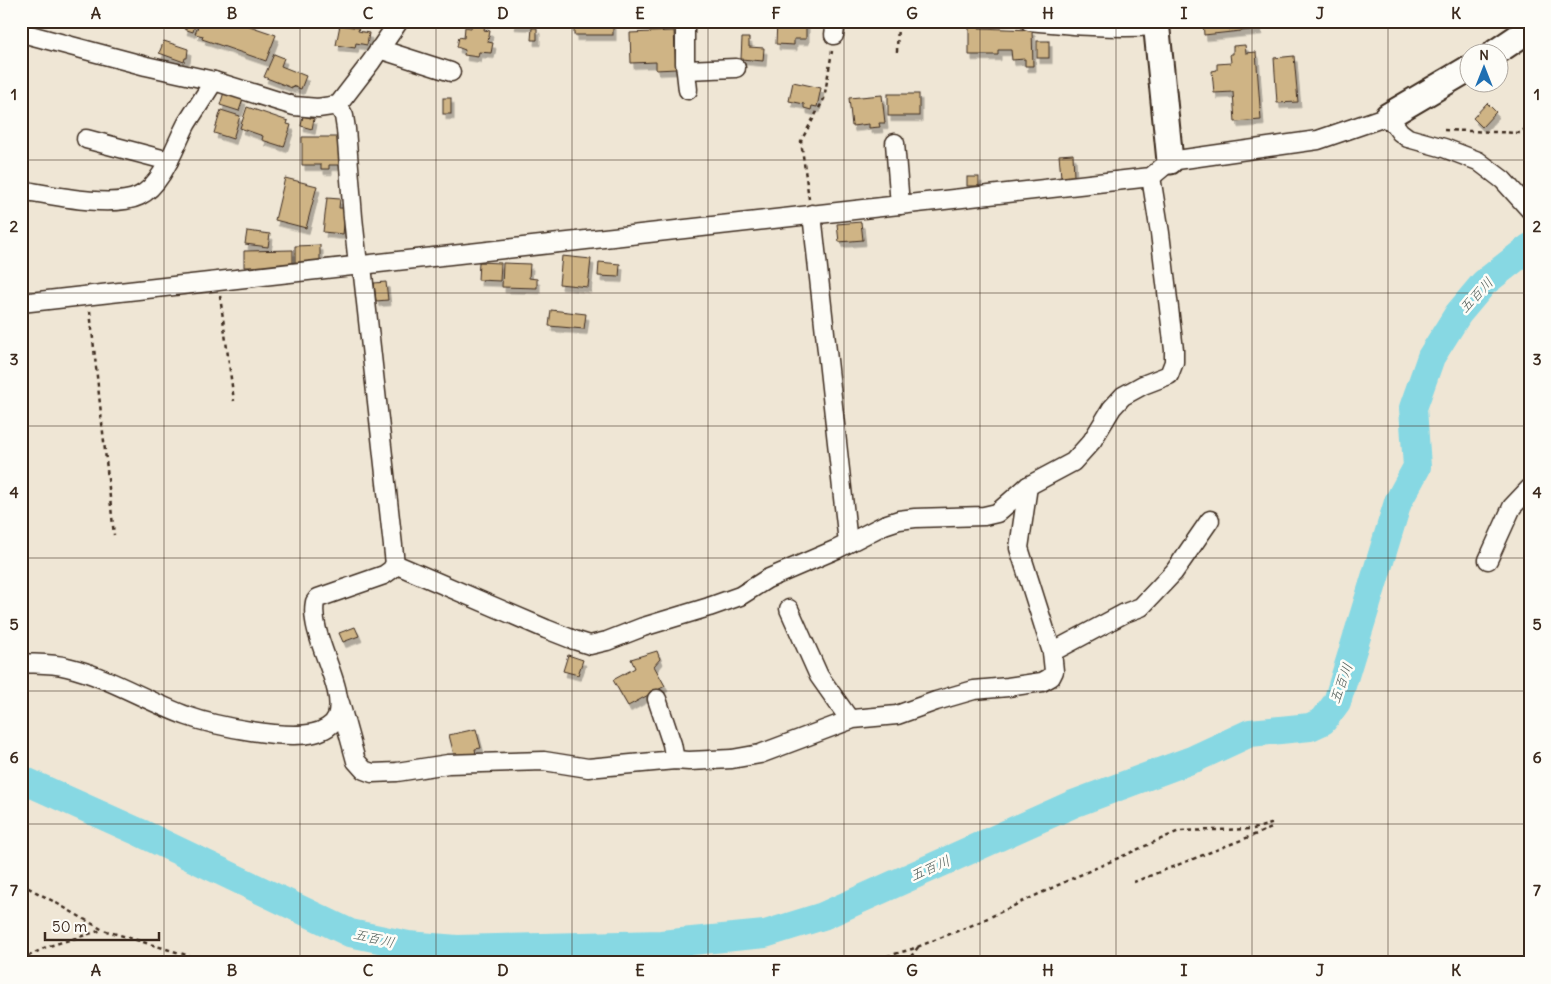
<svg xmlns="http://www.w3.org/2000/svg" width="1551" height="984" font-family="Delius,'Klee One',sans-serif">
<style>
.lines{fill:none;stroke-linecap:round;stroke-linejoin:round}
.river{stroke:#87d8e3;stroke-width:28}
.building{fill:#cfb485;stroke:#3b2a1e;filter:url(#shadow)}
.street-casing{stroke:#3b2a1e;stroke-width:21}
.secondary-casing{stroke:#3b2a1e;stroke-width:29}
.path{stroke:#3b2a1e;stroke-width:2.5;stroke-dasharray:4 4;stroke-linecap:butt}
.street{stroke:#fdfcf7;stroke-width:18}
.secondary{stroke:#fdfcf7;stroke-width:25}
.grid{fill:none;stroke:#3b2a1e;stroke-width:1;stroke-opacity:0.55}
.labels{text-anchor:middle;stroke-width:5;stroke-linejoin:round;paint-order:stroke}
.water-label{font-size:14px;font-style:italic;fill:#525e59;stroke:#fdfcf7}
.neatline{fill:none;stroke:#3b2a1e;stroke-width:2}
.grid-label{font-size:16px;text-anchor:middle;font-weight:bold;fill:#3b2a1e}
</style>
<defs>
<filter id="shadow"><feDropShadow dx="3" dy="5.5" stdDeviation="0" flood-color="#0004"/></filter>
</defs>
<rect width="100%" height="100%" fill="#efe6d5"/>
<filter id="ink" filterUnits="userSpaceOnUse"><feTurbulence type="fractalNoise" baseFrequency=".02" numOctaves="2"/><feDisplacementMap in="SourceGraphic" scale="10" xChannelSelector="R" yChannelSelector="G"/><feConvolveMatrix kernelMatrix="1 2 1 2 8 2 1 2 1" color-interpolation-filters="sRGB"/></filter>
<g filter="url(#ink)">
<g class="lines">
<polyline class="river" points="21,779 141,833 350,933 408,945 457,949 661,944 765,934 823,916 1073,804 1194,759 1250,733 1310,727 1323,721 1337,702 1398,502 1417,467 1413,408 1431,357 1458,314 1484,283 1530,247"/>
</g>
<g class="building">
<polygon points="187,21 196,21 193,32 184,29"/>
<polygon points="200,21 235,21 276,35 266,61 202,39 203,36 195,34"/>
<polygon points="513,21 532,21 531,25 512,24"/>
<rect x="574" y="21" width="39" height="14"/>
<polygon points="777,21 806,21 806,39 794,39 794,45 776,44"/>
<polygon points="1203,21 1258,21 1259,29 1204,35"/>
<polygon points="472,22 485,24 484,30 490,31 488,42 493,43 491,53 479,52 478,57 464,55 465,50 457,47 459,37 464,38 465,27 471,28"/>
<polygon points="969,22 979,22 979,28 1032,30 1033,66 1025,66 1025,59 1012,60 1011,50 998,50 998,55 969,55"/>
<polygon points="340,25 359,28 358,31 369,33 367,45 356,43 355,48 336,45"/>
<polygon points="532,28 537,28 537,40 531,40"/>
<polygon points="674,31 676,69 656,70 656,62 631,63 630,33"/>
<polygon points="742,38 749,38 749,47 764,48 763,61 741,59"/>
<polygon points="164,41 188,49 187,58 185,58 184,62 159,53"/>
<rect x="1037" y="41" width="12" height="17"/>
<polygon points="1245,45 1246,53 1256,52 1261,120 1235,122 1233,92 1214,93 1212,71 1217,70 1217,64 1231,63 1230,54 1233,54 1233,46"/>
<polygon points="274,54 284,58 281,66 306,76 301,89 292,86 292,88 264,77"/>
<polygon points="1294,56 1298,102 1277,103 1274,58"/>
<polygon points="793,82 821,88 817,107 812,106 811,110 804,108 804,104 789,101"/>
<polygon points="224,92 243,99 239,111 220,105"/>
<rect x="888" y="94" width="31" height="22"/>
<polygon points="882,95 885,123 879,123 880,127 869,128 869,124 852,126 849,98"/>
<rect x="443" y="98" width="8" height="16"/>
<polygon points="1487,103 1496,112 1482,127 1473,118"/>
<polygon points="247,107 288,121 287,124 291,125 284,147 262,140 263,136 240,128"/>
<polygon points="221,110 240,116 233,139 214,133"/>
<polygon points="303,116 314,119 312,129 301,126"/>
<polygon points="302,137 341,137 340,165 329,165 329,169 321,169 321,165 302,165"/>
<polygon points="1073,154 1074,176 1061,177 1059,155"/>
<rect x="967" y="177" width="12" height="9"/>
<polygon points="285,178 317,186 306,228 275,220"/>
<polygon points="327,198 340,199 339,208 346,208 343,234 323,232"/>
<polygon points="861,222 863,240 839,242 837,224"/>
<polygon points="247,231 270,234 268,247 245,244"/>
<polygon points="320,245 320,264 295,264 295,246"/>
<polygon points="293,250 293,267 244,267 244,251"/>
<polygon points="562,256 591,259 588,287 559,284"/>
<polygon points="479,262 501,263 500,281 478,280"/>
<polygon points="599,262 620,264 619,277 598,276"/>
<polygon points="503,263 530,264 529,278 537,279 537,288 502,287"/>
<polygon points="386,282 388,300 376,301 374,283"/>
<polygon points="551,310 586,314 584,329 549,326"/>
<polygon points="355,627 359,636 343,642 339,633"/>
<polygon points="657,651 660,659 654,666 665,686 628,706 613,680 635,668 631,659"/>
<polygon points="568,655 583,660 578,675 563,671"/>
<polygon points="476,729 481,748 475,749 476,754 455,759 449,735"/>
</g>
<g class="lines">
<g class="street-casing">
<g id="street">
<polyline points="685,21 685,63 688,90"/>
<path d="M1029 21C1071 25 1114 29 1156 26"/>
<polyline points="21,31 26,34 146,66 214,81 294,106 318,108 338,105 371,62 399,21"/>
<polyline points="834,35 836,21"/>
<polyline points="379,49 451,72"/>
<polyline points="686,70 736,68"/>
<polyline points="338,105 344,116 346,129 353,217 358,265 363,275 395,564 546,629 574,640 590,645 607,641 643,627 709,607 740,596 767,579 837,549 884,525 899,520 915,518 984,516 997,513 1028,486 1073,462 1092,441 1112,408 1123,396 1143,385 1169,375 1174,362 1174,350 1160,233 1151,177"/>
<polyline points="86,139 169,161"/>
<polyline points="895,143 900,205"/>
<path d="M21 190C51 195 112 209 139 196 163 185 175 145 187 123 196 109 205 95 214 81"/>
<polyline points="812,214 848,543"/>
<polyline points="21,303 1151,177 1170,161 1318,140 1388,116 1400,132 1408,138 1444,148 1478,161 1503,180 1530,210"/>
<polyline points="1488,560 1512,507 1530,488"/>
<polyline points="789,609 819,676 850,720"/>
<polyline points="1052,652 1125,613 1141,607 1174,572 1210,520"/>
<path d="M21 663C36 664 52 663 67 667 109 677 146 701 187 716 215 726 285 740 314 733 323 731 334 725 337 716 347 688 308 635 315 602L318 598 384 575 391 570 395 564"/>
<polyline points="657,699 672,744 675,760"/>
<polyline points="340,703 356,761 364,770 372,773 397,772 448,764 544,761 588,768 675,760 689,761 732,759 760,754 853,719 897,715 936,701 974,690 1008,687 1042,682 1051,677 1054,671 1052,652 1019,548 1028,486"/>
</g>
</g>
<g class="secondary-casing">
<g id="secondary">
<polyline points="1156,21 1170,161"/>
<polyline points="1496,52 1530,29"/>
<polyline points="1388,116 1468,69"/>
</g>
</g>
<g class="path">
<polyline points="897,52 898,21"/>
<polyline points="1444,130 1520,133 1530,125"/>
<polyline points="809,199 801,141 824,99 832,51"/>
<polyline points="220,296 234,401"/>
<polyline points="90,311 114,535"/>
<polyline points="21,884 51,900 103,930 213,963"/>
<polyline points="21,960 46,947 102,930"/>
<polyline points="864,963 912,949 975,924 1071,879 1179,831 1253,829 1271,824 1272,828 1134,882"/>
<polyline points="906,963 919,946"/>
</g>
<use href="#street" class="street"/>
<use href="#secondary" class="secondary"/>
</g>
</g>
<path class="grid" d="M164 21V963M300 21V963M436 21V963M572 21V963M708 21V963M844 21V963M980 21V963M1116 21V963M1252 21V963M1388 21V963M21 160H1530M21 293H1530M21 426H1530M21 558H1530M21 691H1530M21 824H1530"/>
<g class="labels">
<g class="water-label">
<text transform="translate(1476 295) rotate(-47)" y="5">五百川</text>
<text transform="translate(1341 683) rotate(-70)" y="5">五百川</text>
<text transform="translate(930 868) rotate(-24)" y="5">五百川</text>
<text transform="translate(374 938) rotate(13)" y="5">五百川</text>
</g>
</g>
<rect width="1551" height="984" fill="none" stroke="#fdfcf7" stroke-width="55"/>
<g transform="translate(1484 68)"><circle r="24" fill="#fdfcf7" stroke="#afa8a0"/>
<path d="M0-4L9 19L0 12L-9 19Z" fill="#1f6fb2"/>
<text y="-8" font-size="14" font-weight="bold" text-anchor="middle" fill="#3b2a1e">N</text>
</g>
<path d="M45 932v8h114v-8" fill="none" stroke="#3b2a1e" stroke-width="2.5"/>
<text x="52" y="932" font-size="15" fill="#3b2a1e" stroke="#fdfcf7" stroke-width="4" paint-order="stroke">50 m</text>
<rect x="28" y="28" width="1496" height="928" class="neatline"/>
<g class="grid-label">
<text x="96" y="19">A</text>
<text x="232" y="19">B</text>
<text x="368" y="19">C</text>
<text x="503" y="19">D</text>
<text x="640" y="19">E</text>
<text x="776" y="19">F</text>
<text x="912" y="19">G</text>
<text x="1048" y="19">H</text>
<text x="1184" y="19">I</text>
<text x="1320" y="19">J</text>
<text x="1456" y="19">K</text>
<text x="14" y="100">1</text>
<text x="1537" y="100">1</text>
<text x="14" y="232">2</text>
<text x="1537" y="232">2</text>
<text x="14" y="365">3</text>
<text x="1537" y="365">3</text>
<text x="14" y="498">4</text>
<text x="1537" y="498">4</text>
<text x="14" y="630">5</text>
<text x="1537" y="630">5</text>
<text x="14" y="763">6</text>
<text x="1537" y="763">6</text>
<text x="14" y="896">7</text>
<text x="1537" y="896">7</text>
<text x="96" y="976">A</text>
<text x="232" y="976">B</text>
<text x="368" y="976">C</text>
<text x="503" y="976">D</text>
<text x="640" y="976">E</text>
<text x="776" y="976">F</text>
<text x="912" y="976">G</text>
<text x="1048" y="976">H</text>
<text x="1184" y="976">I</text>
<text x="1320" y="976">J</text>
<text x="1456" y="976">K</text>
</g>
</svg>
